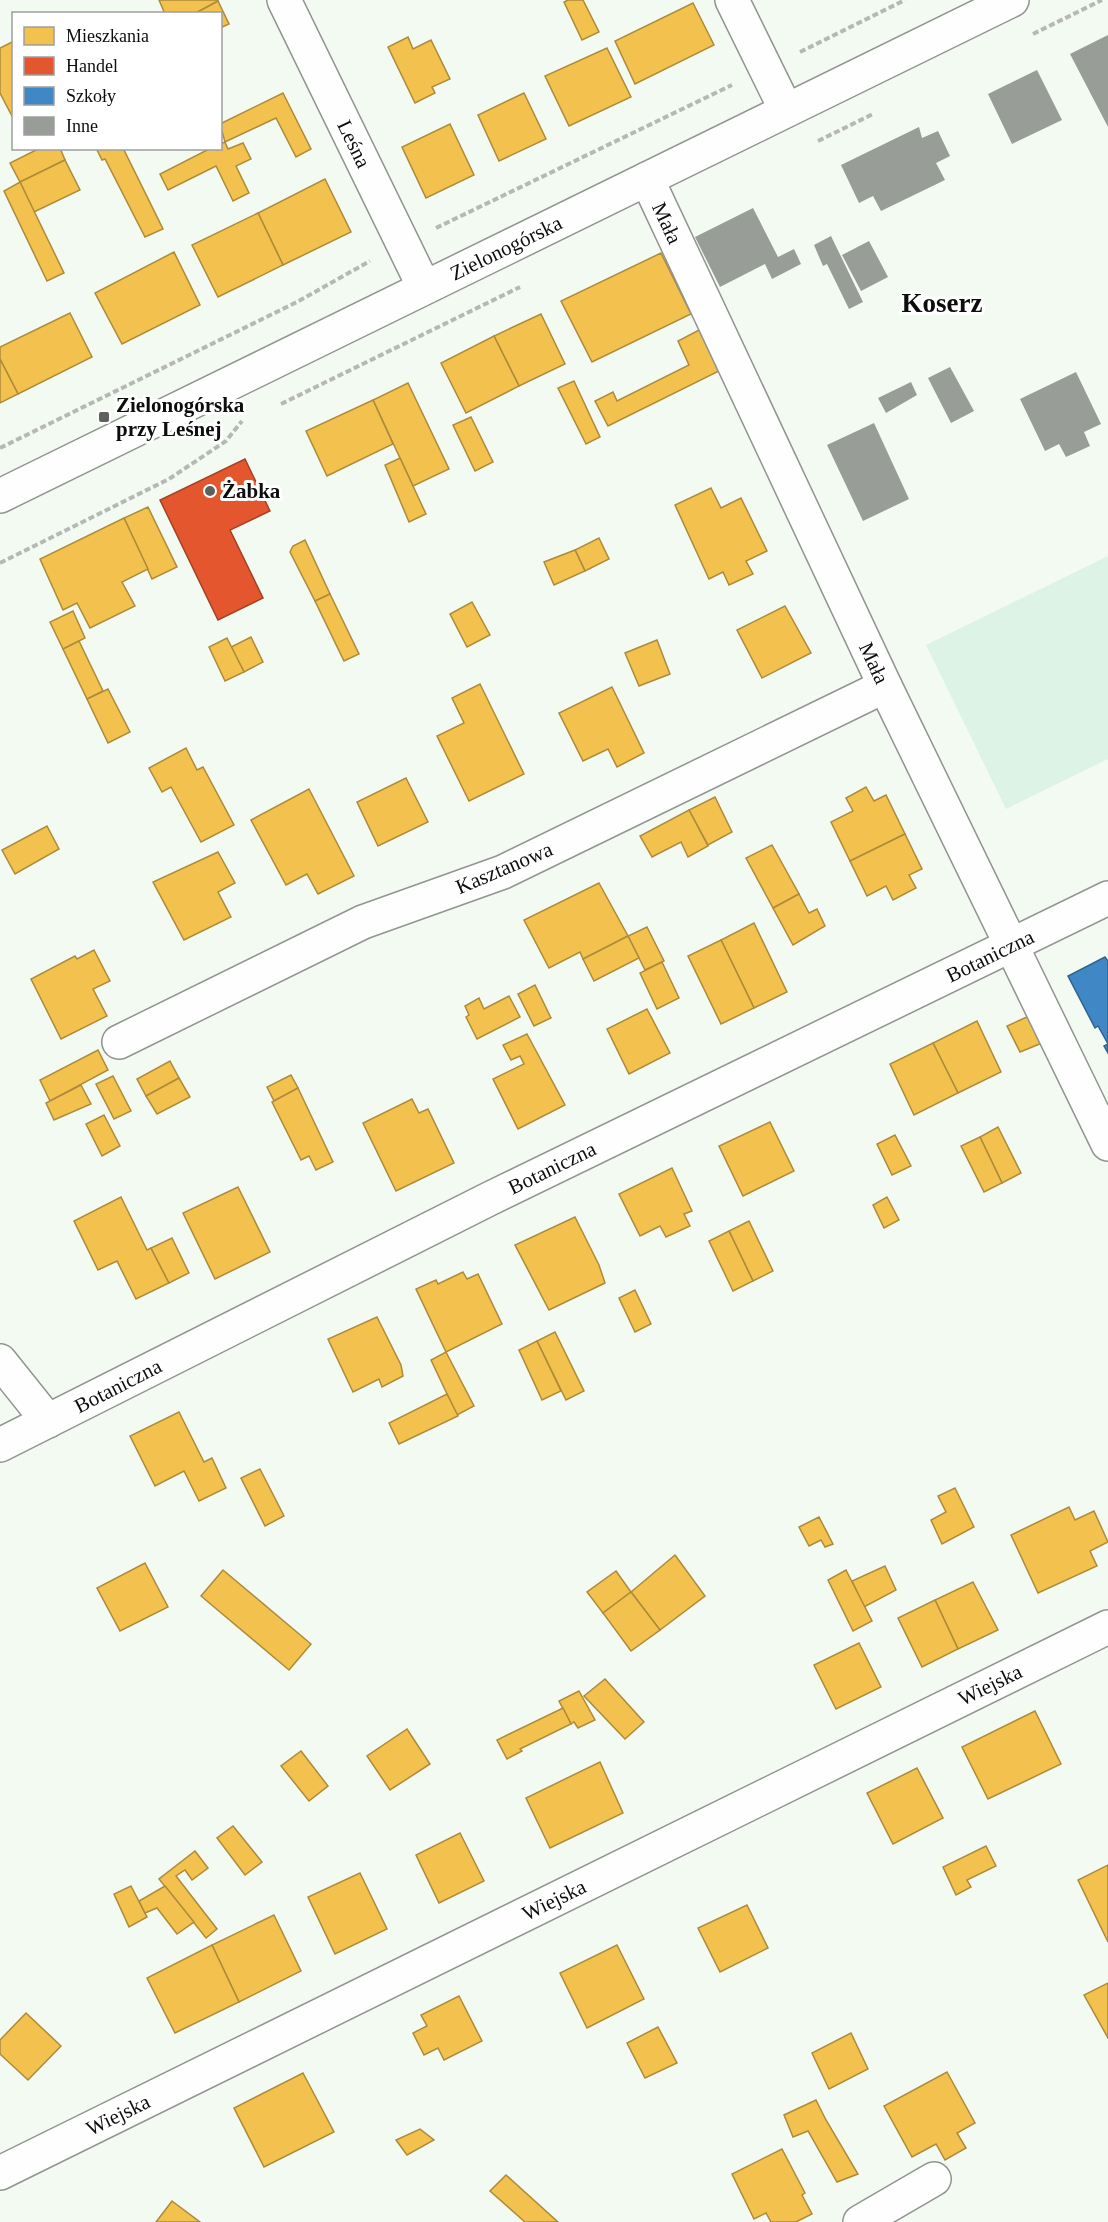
<svg xmlns="http://www.w3.org/2000/svg" width="1108" height="2222" font-family="Georgia,serif">
<style>
.pitch{fill:#ddf3e5}
.homes{fill:#f2c14e;stroke:#ad8b3a;stroke-width:1.5}
.shops{fill:#e4572e;stroke:#a44124;stroke-width:1.5}
.schools{fill:#3f88c5;stroke:#30638e;stroke-width:1.5}
.building{fill:#999d98}
.lines{fill:none;stroke-linecap:round;stroke-linejoin:round}
.minor-casing{stroke:#919490;stroke-width:36}
.tertiary-casing{stroke:#919490;stroke-width:36}
.path{stroke:#b7b8b6;stroke-width:4;stroke-dasharray:6 3;stroke-linecap:butt}
.minor{stroke:#fdfefd;stroke-width:33}
.tertiary{stroke:#fdfefd;stroke-width:33}
.poi-dot{fill:#5e605d;stroke:#fff;stroke-width:2}
.labels{text-anchor:middle;stroke-width:6;stroke-linejoin:round;paint-order:stroke}
.street-label{font-size:21px;fill:#0d0d0d;stroke:#fff}
.poi-label{font-size:21px;font-weight:bold;fill:#0d0d0d;stroke:#fff;text-anchor:start}
.district-label{font-size:27px;font-weight:bold;fill:#0d0d0d;stroke:#fff}
</style>
<rect width="100%" height="100%" fill="#f3faf2"/>
<polygon class="pitch" points="1108,556 1108,759 1006,809 926,645"/>
<g class="homes">
<polygon points="159,0 217,0 218,1 194,14 165,14"/>
<polygon points="568,0 583,0 599,32 582,40 564,2"/>
<polygon points="218,1 229,24 220,28 220,14 194,14"/>
<polygon points="693,3 714,45 635,84 615,41"/>
<polygon points="408,37 413,49 431,40 450,79 432,87 435,93 415,103 388,47"/>
<polygon points="14,41 14,117 13,118 0,93 0,48"/>
<polygon points="607,48 631,97 569,126 545,76"/>
<polygon points="283,93 311,149 296,157 276,118 225,142 220,124"/>
<polygon points="524,93 546,139 499,161 478,115"/>
<polygon points="450,124 474,175 426,198 402,147"/>
<polygon points="225,142 228,149 243,143 251,159 236,166 249,193 233,201 216,166 168,190 160,174 211,148 220,148 220,144"/>
<polygon points="40,148 60,148 65,160 20,182 10,163"/>
<polygon points="96,148 123,148 163,229 145,237 105,159 102,160"/>
<polygon points="65,160 80,190 34,212 20,182"/>
<polygon points="325,179 351,232 283,265 258,213"/>
<polygon points="20,182 64,273 47,281 4,191"/>
<polygon points="258,213 283,265 218,297 192,245"/>
<polygon points="174,252 200,305 122,344 95,293"/>
<polygon points="661,253 691,314 592,362 561,301"/>
<polygon points="70,313 92,357 18,394 0,359 0,347"/>
<polygon points="541,314 565,364 519,386 494,336"/>
<polygon points="699,330 719,371 608,426 595,401 613,392 617,401 689,365 678,341"/>
<polygon points="494,336 519,386 466,413 441,363"/>
<polygon points="0,359 18,394 0,403"/>
<polygon points="574,381 600,437 586,444 558,388"/>
<polygon points="408,383 449,469 413,486 373,400"/>
<polygon points="373,400 393,444 327,476 306,431"/>
<polygon points="471,417 493,462 475,471 453,425"/>
<polygon points="400,458 426,514 409,522 385,465"/>
<polygon points="711,488 721,508 741,498 767,551 746,561 753,574 729,585 723,572 709,579 675,505"/>
<polygon points="148,507 177,567 152,579 124,518"/>
<polygon points="124,518 148,569 122,582 135,606 90,628 77,603 63,610 40,559"/>
<polygon points="599,538 609,559 585,571 575,550"/>
<polygon points="305,540 330,594 315,601 290,552 293,546"/>
<polygon points="575,550 585,571 554,585 544,562"/>
<polygon points="330,594 359,654 344,661 315,601"/>
<polygon points="472,602 490,635 467,647 450,614"/>
<polygon points="785,606 811,653 762,678 737,630"/>
<polygon points="73,611 85,638 63,649 50,622"/>
<polygon points="251,637 263,662 244,672 231,647"/>
<polygon points="227,638 244,672 225,681 209,647"/>
<polygon points="657,640 670,674 639,686 625,653"/>
<polygon points="79,641 103,691 87,699 63,649"/>
<polygon points="480,684 524,774 469,801 437,736 464,723 452,698"/>
<polygon points="612,687 644,753 617,767 608,749 583,761 559,713"/>
<polygon points="108,689 130,732 108,743 87,699"/>
<polygon points="186,748 197,770 203,767 234,825 201,842 171,787 162,792 149,768"/>
<polygon points="406,778 428,822 378,846 357,802"/>
<polygon points="866,787 874,801 886,795 905,834 850,861 831,822 853,811 846,798"/>
<polygon points="309,789 354,876 318,894 307,874 286,885 251,820"/>
<polygon points="715,797 732,832 708,845 689,810"/>
<polygon points="689,810 708,846 688,857 681,842 652,857 640,836"/>
<polygon points="47,826 59,849 15,874 2,850"/>
<polygon points="905,834 922,869 909,875 916,888 893,900 886,886 867,896 850,861"/>
<polygon points="772,845 799,894 773,908 746,858"/>
<polygon points="218,852 235,883 218,892 231,917 184,940 153,882"/>
<polygon points="599,883 628,936 583,959 580,952 549,968 524,920"/>
<polygon points="799,894 809,913 817,909 825,926 793,945 773,908"/>
<polygon points="754,923 787,992 754,1008 721,940"/>
<polygon points="647,927 664,961 645,970 628,936"/>
<polygon points="628,936 639,958 594,981 583,959"/>
<polygon points="721,940 754,1008 721,1024 688,956"/>
<polygon points="94,950 110,981 93,989 107,1016 61,1039 31,979 75,956 77,959"/>
<polygon points="662,962 679,998 657,1009 640,973"/>
<polygon points="535,985 551,1018 534,1026 518,994"/>
<polygon points="509,996 520,1017 477,1039 466,1017 469,1015 465,1006 479,998 484,1009"/>
<polygon points="647,1009 670,1053 629,1074 607,1029"/>
<polygon points="1029,1016 1042,1043 1020,1052 1007,1026"/>
<polygon points="977,1021 1001,1072 958,1093 933,1043"/>
<polygon points="527,1034 565,1105 518,1129 493,1079 524,1064 520,1056 511,1060 503,1045"/>
<polygon points="933,1043 958,1093 914,1115 890,1064"/>
<polygon points="98,1050 108,1070 50,1101 40,1080"/>
<polygon points="170,1061 179,1078 146,1096 137,1079"/>
<polygon points="291,1075 298,1088 274,1101 267,1087"/>
<polygon points="113,1076 131,1111 114,1119 96,1084"/>
<polygon points="179,1078 190,1097 157,1114 146,1096"/>
<polygon points="81,1085 91,1104 54,1120 46,1103"/>
<polygon points="298,1088 333,1162 316,1170 309,1156 301,1160 272,1102"/>
<polygon points="412,1099 419,1113 428,1109 454,1163 396,1191 363,1123"/>
<polygon points="104,1115 120,1146 102,1156 86,1124"/>
<polygon points="770,1122 794,1171 743,1196 719,1146"/>
<polygon points="998,1127 1021,1173 1002,1183 980,1137"/>
<polygon points="895,1135 911,1166 892,1175 877,1144"/>
<polygon points="980,1137 1002,1183 984,1192 961,1146"/>
<polygon points="672,1168 692,1211 684,1214 690,1226 666,1237 660,1226 640,1236 619,1194"/>
<polygon points="238,1187 270,1252 215,1279 183,1213"/>
<polygon points="121,1197 147,1250 151,1248 169,1283 136,1299 117,1261 98,1270 74,1221"/>
<polygon points="887,1197 899,1220 884,1228 873,1205"/>
<polygon points="575,1217 599,1265 605,1283 549,1310 515,1245"/>
<polygon points="749,1221 773,1271 753,1281 729,1231"/>
<polygon points="729,1231 753,1281 733,1291 709,1241"/>
<polygon points="172,1238 189,1273 169,1283 151,1248"/>
<polygon points="463,1272 467,1279 478,1274 502,1324 446,1352 416,1289 436,1280 438,1284"/>
<polygon points="635,1290 651,1324 635,1332 619,1298"/>
<polygon points="377,1317 401,1365 403,1376 382,1387 379,1379 353,1392 328,1339"/>
<polygon points="555,1332 584,1391 566,1400 537,1341"/>
<polygon points="537,1341 561,1391 542,1400 519,1350"/>
<polygon points="446,1352 474,1406 457,1415 431,1360"/>
<polygon points="447,1394 458,1416 399,1444 389,1423"/>
<polygon points="179,1412 204,1462 212,1458 226,1488 199,1501 184,1471 155,1486 130,1436"/>
<polygon points="260,1469 284,1516 265,1526 241,1478"/>
<polygon points="955,1488 974,1527 942,1544 931,1520 946,1512 938,1496"/>
<polygon points="1069,1507 1075,1520 1094,1511 1108,1542 1090,1551 1097,1566 1038,1593 1011,1535"/>
<polygon points="819,1517 833,1544 825,1547 821,1540 809,1546 799,1527"/>
<polygon points="675,1555 705,1596 660,1630 631,1592"/>
<polygon points="145,1563 168,1607 120,1631 97,1588"/>
<polygon points="885,1566 896,1590 864,1607 852,1581"/>
<polygon points="223,1570 311,1644 289,1670 201,1596"/>
<polygon points="846,1570 872,1621 853,1631 828,1580"/>
<polygon points="616,1571 631,1592 603,1613 587,1592"/>
<polygon points="973,1582 998,1630 958,1649 935,1600"/>
<polygon points="631,1592 660,1630 631,1651 603,1613"/>
<polygon points="935,1600 958,1649 922,1667 898,1618"/>
<polygon points="859,1643 881,1687 836,1709 814,1665"/>
<polygon points="605,1679 644,1722 625,1739 584,1696"/>
<polygon points="579,1691 595,1720 578,1728 574,1722 571,1724 559,1701"/>
<polygon points="563,1708 571,1724 520,1749 522,1751 507,1759 497,1740"/>
<polygon points="1035,1711 1061,1764 988,1799 962,1747"/>
<polygon points="407,1729 430,1764 390,1790 367,1756"/>
<polygon points="301,1751 328,1786 309,1801 281,1766"/>
<polygon points="600,1762 623,1813 550,1848 526,1798"/>
<polygon points="917,1768 943,1818 893,1844 867,1793"/>
<polygon points="233,1826 262,1862 245,1875 217,1838"/>
<polygon points="460,1833 484,1881 439,1903 416,1855"/>
<polygon points="986,1846 996,1866 967,1880 971,1887 956,1895 943,1867"/>
<polygon points="195,1851 208,1868 192,1880 185,1870 176,1876 217,1929 206,1938 159,1879"/>
<polygon points="1108,1865 1108,1942 1078,1880"/>
<polygon points="360,1873 387,1929 335,1954 308,1897"/>
<polygon points="131,1886 147,1917 129,1927 114,1894"/>
<polygon points="165,1886 194,1922 177,1934 157,1908 145,1913 139,1901"/>
<polygon points="747,1905 768,1948 720,1972 698,1928"/>
<polygon points="274,1915 301,1971 239,2002 212,1945"/>
<polygon points="212,1945 239,2002 175,2033 147,1978"/>
<polygon points="617,1945 644,1999 587,2028 560,1973"/>
<polygon points="1108,1983 1108,2038 1084,1995"/>
<polygon points="459,1996 482,2041 444,2060 438,2048 424,2055 413,2033 427,2026 421,2015"/>
<polygon points="26,2013 61,2046 28,2080 0,2054 0,2040"/>
<polygon points="658,2027 677,2063 645,2078 627,2043"/>
<polygon points="851,2033 868,2069 829,2089 812,2053"/>
<polygon points="947,2072 975,2123 957,2133 966,2148 945,2160 936,2144 912,2157 884,2106"/>
<polygon points="303,2073 334,2132 264,2167 234,2108"/>
<polygon points="816,2100 826,2120 858,2174 837,2182 808,2131 793,2137 784,2115"/>
<polygon points="420,2129 434,2140 407,2155 396,2140"/>
<polygon points="782,2149 805,2193 802,2195 812,2214 796,2222 771,2222 766,2213 754,2219 732,2174"/>
<polygon points="506,2175 558,2222 525,2222 490,2191"/>
<polygon points="172,2201 200,2222 156,2222"/>
</g>
<polygon class="shops" points="245,459 270,511 230,530 263,598 218,620 160,500"/>
<polygon class="schools" points="1105,957 1108,961 1108,1053 1104,1046 1108,1044 1098,1026 1095,1028 1068,976"/>
<g class="building">
<polygon points="1108,35 1108,127 1070,54"/>
<polygon points="1037,70 1062,120 1012,144 988,94"/>
<polygon points="919,127 922,138 938,131 950,156 936,163 945,180 881,211 873,196 859,203 841,165"/>
<polygon points="753,208 778,257 794,249 801,264 772,279 765,264 720,287 695,237"/>
<polygon points="831,236 863,302 849,309 827,264 823,266 814,245"/>
<polygon points="869,241 888,277 861,291 842,255"/>
<polygon points="950,367 974,411 951,423 928,378"/>
<polygon points="1076,372 1101,424 1084,432 1090,446 1066,457 1059,444 1045,451 1020,399"/>
<polygon points="911,382 917,395 886,413 878,398"/>
<polygon points="874,423 909,499 863,521 827,445"/>
</g>
<g class="lines">
<g class="minor-casing">
<g id="minor">
<polyline points="284,0 424,287"/>
<polyline points="732,0 786,110"/>
<polyline points="647,179 885,686 1108,1144"/>
<polyline points="119,1042 363,922 503,872 885,686"/>
<polyline points="0,1361 48,1421"/>
<polyline points="0,1445 491,1198 1108,898"/>
<polyline points="0,2173 1108,1627"/>
<polyline points="860,2222 934,2179"/>
</g>
</g>
<g class="tertiary-casing">
<polyline id="tertiary" points="0,496 1012,0"/>
</g>
<g class="path">
<polyline points="1033,34 1102,0"/>
<polyline points="800,52 905,0"/>
<polyline points="818,141 873,114"/>
<polyline points="436,228 732,85"/>
<polyline points="281,404 520,287"/>
<polyline points="0,448 297,302 370,261"/>
<polyline points="0,563 169,479 226,441 242,421"/>
</g>
<use href="#minor" class="minor"/>
<use href="#tertiary" class="tertiary"/>
</g>
<g class="poi-dot">
<rect x="98" y="411" width="12" height="12" rx="3"/>
<circle cx="210" cy="491" r="6"/>
</g>
<g class="labels">
<g class="street-label">
<text transform="translate(354 144) rotate(64)" y="7">Leśna</text>
<text transform="translate(667 223) rotate(65)" y="7">Mała</text>
<text transform="translate(506 248) rotate(-26)" y="7">Zielonogórska</text>
<text transform="translate(874 663) rotate(65)" y="7">Mała</text>
<text transform="translate(504 868) rotate(-23)" y="7">Kasztanowa</text>
<text transform="translate(990 956) rotate(-26)" y="7">Botaniczna</text>
<text transform="translate(552 1168) rotate(-26)" y="7">Botaniczna</text>
<text transform="translate(118 1386) rotate(-27)" y="7">Botaniczna</text>
<text transform="translate(990 1685) rotate(-26)" y="7">Wiejska</text>
<text transform="translate(554 1900) rotate(-26)" y="7">Wiejska</text>
<text transform="translate(118 2115) rotate(-26)" y="7">Wiejska</text>
</g>
<g class="poi-label">
<text x="116" y="412">Zielonogórska<tspan x="116" dy="24">przy Leśnej</tspan></text>
<text x="222" y="498">Żabka</text>
</g>
<g class="district-label">
<text x="942" y="312">Koserz</text>
</g>
</g>
<rect x="12" y="12" width="210" height="138" fill="#ffffff" stroke="#9e9e9e" stroke-width="1.5"/>
<rect x="24" y="27" width="30" height="18" fill="#f2c14e" stroke="#9e9e9e" stroke-width="1.5"/>
<text x="66" y="42" font-size="18" fill="#0d0d0d">Mieszkania</text>
<rect x="24" y="57" width="30" height="18" fill="#e4572e" stroke="#9e9e9e" stroke-width="1.5"/>
<text x="66" y="72" font-size="18" fill="#0d0d0d">Handel</text>
<rect x="24" y="87" width="30" height="18" fill="#3f88c5" stroke="#9e9e9e" stroke-width="1.5"/>
<text x="66" y="102" font-size="18" fill="#0d0d0d">Szkoły</text>
<rect x="24" y="117" width="30" height="18" fill="#999d98" stroke="#9e9e9e" stroke-width="1.5"/>
<text x="66" y="132" font-size="18" fill="#0d0d0d">Inne</text>
</svg>
